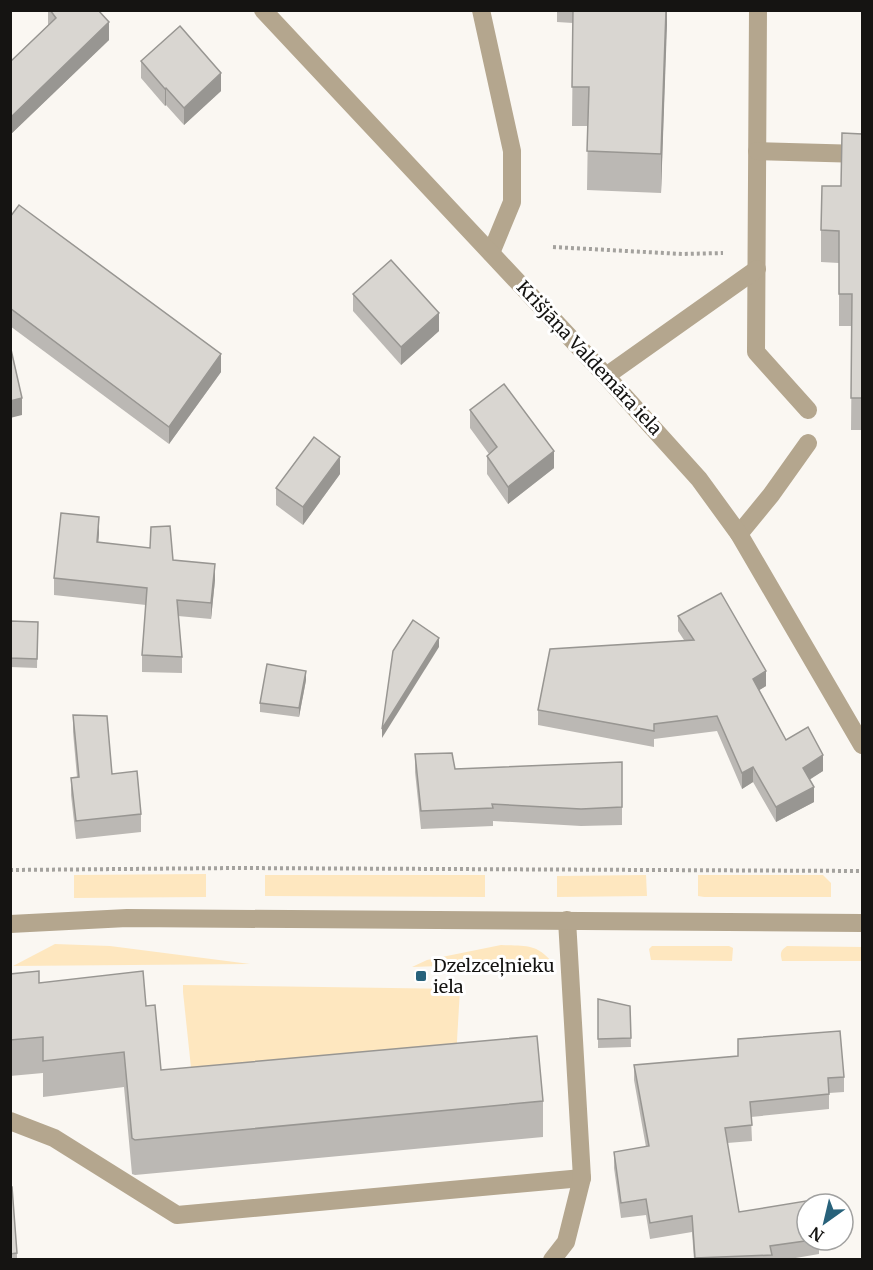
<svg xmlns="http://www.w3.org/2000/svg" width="873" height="1270" font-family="Merriweather,serif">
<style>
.green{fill:#fee7bf}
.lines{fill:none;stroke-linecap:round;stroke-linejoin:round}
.path{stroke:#a4a29e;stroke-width:4;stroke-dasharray:3 3;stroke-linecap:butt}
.service{stroke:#b4a68e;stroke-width:18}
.minor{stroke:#b4a68e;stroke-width:18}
.wall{fill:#bbb8b4}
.shaded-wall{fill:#989692}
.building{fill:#d9d6d1;stroke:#989692;stroke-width:1.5}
.poi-dot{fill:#28627b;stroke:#fff;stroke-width:2}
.labels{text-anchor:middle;stroke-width:6;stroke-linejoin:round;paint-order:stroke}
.street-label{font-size:18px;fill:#151412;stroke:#fff}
.poi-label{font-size:18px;fill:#151412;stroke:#fff;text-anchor:start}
</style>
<rect width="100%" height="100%" fill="#faf7f2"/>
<g class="green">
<polygon points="206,874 206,897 74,898 74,875"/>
<polygon points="265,875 485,875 485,897 265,896"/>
<polygon points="646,875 647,896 557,897 557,876"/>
<polygon points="698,875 823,875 831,883 831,897 704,897 698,896"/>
<polygon points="55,944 110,946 250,964 13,966"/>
<path d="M501 945C524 946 536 943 552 962L412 967 427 960Z"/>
<polygon points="652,946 729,946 733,948 732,961 651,960 649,949"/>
<path d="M787 946 862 947V961H782C780 953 780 951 787 946Z"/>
<polygon points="183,985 460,989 456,1058 192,1077 183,992"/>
</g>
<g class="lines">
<g class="path">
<polyline points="553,247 682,254 723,253"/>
<polyline points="10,870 236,868 862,871"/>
</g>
<g class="service">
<polyline points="481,10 512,151 512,202 491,253"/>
<polyline points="758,10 756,352 808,410"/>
<polyline points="757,151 862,154"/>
<polyline points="606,376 757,269"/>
<polyline points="739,534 771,495 808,443"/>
<polyline points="10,1121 54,1138 177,1215 582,1178"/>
<polyline points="552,1260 566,1242 582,1178 567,920"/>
</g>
<g class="minor">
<polyline points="263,10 606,376 699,479 739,534 862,745"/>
<polyline points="10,924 127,918 862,923"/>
</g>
</g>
<g class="wall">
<polygon points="48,10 98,10 109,40 10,135 10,62 48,25"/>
<polygon points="557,10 667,10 661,193 587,190 588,126 572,126 573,23 557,22"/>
<polygon points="141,61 221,91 184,125 166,105 165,106 141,78"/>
<polygon points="862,134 862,430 851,430 852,326 839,326 839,263 821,262 821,230 841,186"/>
<polygon points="10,217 221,372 169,444 10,326"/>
<polygon points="353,294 439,331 401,365 353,311"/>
<polygon points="470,410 554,468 508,504 487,474 487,456 489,454 470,428"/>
<polygon points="340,474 303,525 276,505 276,488"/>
<polygon points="99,533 98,543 173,560 215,580 211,619 178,616 182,657 182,673 142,672 142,655 146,605 54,595 54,578"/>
<polygon points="678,616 766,686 759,690 786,740 823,771 809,779 814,802 776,822 753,782 742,789 717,731 654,739 654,747 538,725 538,710 684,640 678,631"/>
<polygon points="10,621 38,622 37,668 10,667"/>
<polygon points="306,680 299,717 260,712 260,703"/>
<polygon points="73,715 112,774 141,814 141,832 76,839 71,795 71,778 77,777 73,732"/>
<polygon points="415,754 455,769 622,762 622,825 581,826 493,821 493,826 421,829 415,772"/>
<polygon points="10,974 39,983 146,1006 161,1070 543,1101 543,1137 135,1175 132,1174 124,1087 43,1097 43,1073 10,1076"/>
<polygon points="598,999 630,1006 631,1047 598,1048"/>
<polygon points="738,1039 844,1077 844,1092 829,1093 829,1109 751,1117 752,1141 727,1143 739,1212 807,1240 819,1240 819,1254 784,1260 694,1260 692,1232 650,1239 646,1215 621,1218 614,1168 614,1152 646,1147 634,1080 634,1065 738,1056"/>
<polygon points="10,1187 17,1253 17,1260 10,1260"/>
</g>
<g class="shaded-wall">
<polygon points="666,10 667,10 667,25 661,193 661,154"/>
<polygon points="109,22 109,40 10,135 10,118"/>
<polygon points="221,73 221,91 184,125 184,108"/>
<polygon points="166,88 166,105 165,106 165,89"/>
<polygon points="439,313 439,331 401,365 401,347"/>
<polygon points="221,354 221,372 169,444 169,427"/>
<polygon points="22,398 22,415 10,418 10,401"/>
<polygon points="554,451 554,468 508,504 508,487"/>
<polygon points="340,457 340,474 303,525 303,507"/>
<polygon points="99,517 99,533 97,559 97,542"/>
<polygon points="215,564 215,580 211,619 211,603"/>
<polygon points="439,638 439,647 382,738 382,729"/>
<polygon points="306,671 306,680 299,717 299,708"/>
<polygon points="766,671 766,686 753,694 753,679"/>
<polygon points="823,755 823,771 803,784 803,768"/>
<polygon points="753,767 753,782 742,789 742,773"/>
<polygon points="814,787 814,802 776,822 776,807"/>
</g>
<g class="building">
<polygon points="50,10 98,10 109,22 10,118 10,62 56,18"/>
<polygon points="573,10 666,10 661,154 587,151 589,87 572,87"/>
<polygon points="180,26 221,73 184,108 166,88 165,89 141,61"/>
<polygon points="842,133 862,134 862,398 851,398 852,294 839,294 839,231 821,230 822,186 841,186"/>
<polygon points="19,205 221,354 169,427 10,308 10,217"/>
<polygon points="391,260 439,313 401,347 353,294"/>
<polygon points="10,345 22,398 10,401"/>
<polygon points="504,384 554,451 508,487 487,456 497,447 470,410"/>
<polygon points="314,437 340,457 303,507 276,488"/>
<polygon points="61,513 99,517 97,542 150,548 151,527 170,526 173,560 215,564 211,603 177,600 182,657 142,655 147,588 54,578"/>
<polygon points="721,593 766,671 753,679 786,740 808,727 823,755 803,768 814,787 776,807 753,767 742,773 717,716 654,724 654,731 538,710 550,649 694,640 678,616"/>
<polygon points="413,620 439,638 382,729 393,651"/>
<polygon points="10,621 38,622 37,659 10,658"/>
<polygon points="267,664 306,671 299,708 260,703"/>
<polygon points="73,715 107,716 112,774 137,771 141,814 76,821 71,778 79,777"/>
<polygon points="452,753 455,769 622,762 622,807 581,809 492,804 493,808 421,811 415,754"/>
<polygon points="39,971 39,983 143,971 146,1006 155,1005 161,1070 537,1036 543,1101 135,1140 132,1138 124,1052 43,1061 43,1037 10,1040 10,974"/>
<polygon points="598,999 630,1006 631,1038 598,1039"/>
<polygon points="840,1031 844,1077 828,1078 829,1094 750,1102 752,1125 725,1128 739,1212 812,1200 813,1204 807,1204 807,1240 812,1240 770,1246 772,1255 695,1258 692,1216 650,1223 646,1199 621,1203 614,1152 649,1146 634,1065 738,1056 738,1039"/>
<polygon points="10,1187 12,1187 17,1253 10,1254"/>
</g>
<rect class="poi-dot" x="415" y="970" width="12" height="12" rx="3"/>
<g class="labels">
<g class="street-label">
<text transform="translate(589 358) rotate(47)" y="6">Krišjāņa Valdemāra iela</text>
</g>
<g class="poi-label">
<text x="433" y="972">Dzelzceļnieku<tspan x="433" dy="21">iela</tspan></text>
</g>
</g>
<rect width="873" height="1270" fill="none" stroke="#151412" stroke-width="24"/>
<g transform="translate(825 1222) rotate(214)"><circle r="28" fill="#ffffff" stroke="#a1a1a0" stroke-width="1.5"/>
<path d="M0-4.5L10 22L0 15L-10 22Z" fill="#28627b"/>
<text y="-9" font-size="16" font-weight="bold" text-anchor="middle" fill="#151412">N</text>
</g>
</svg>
